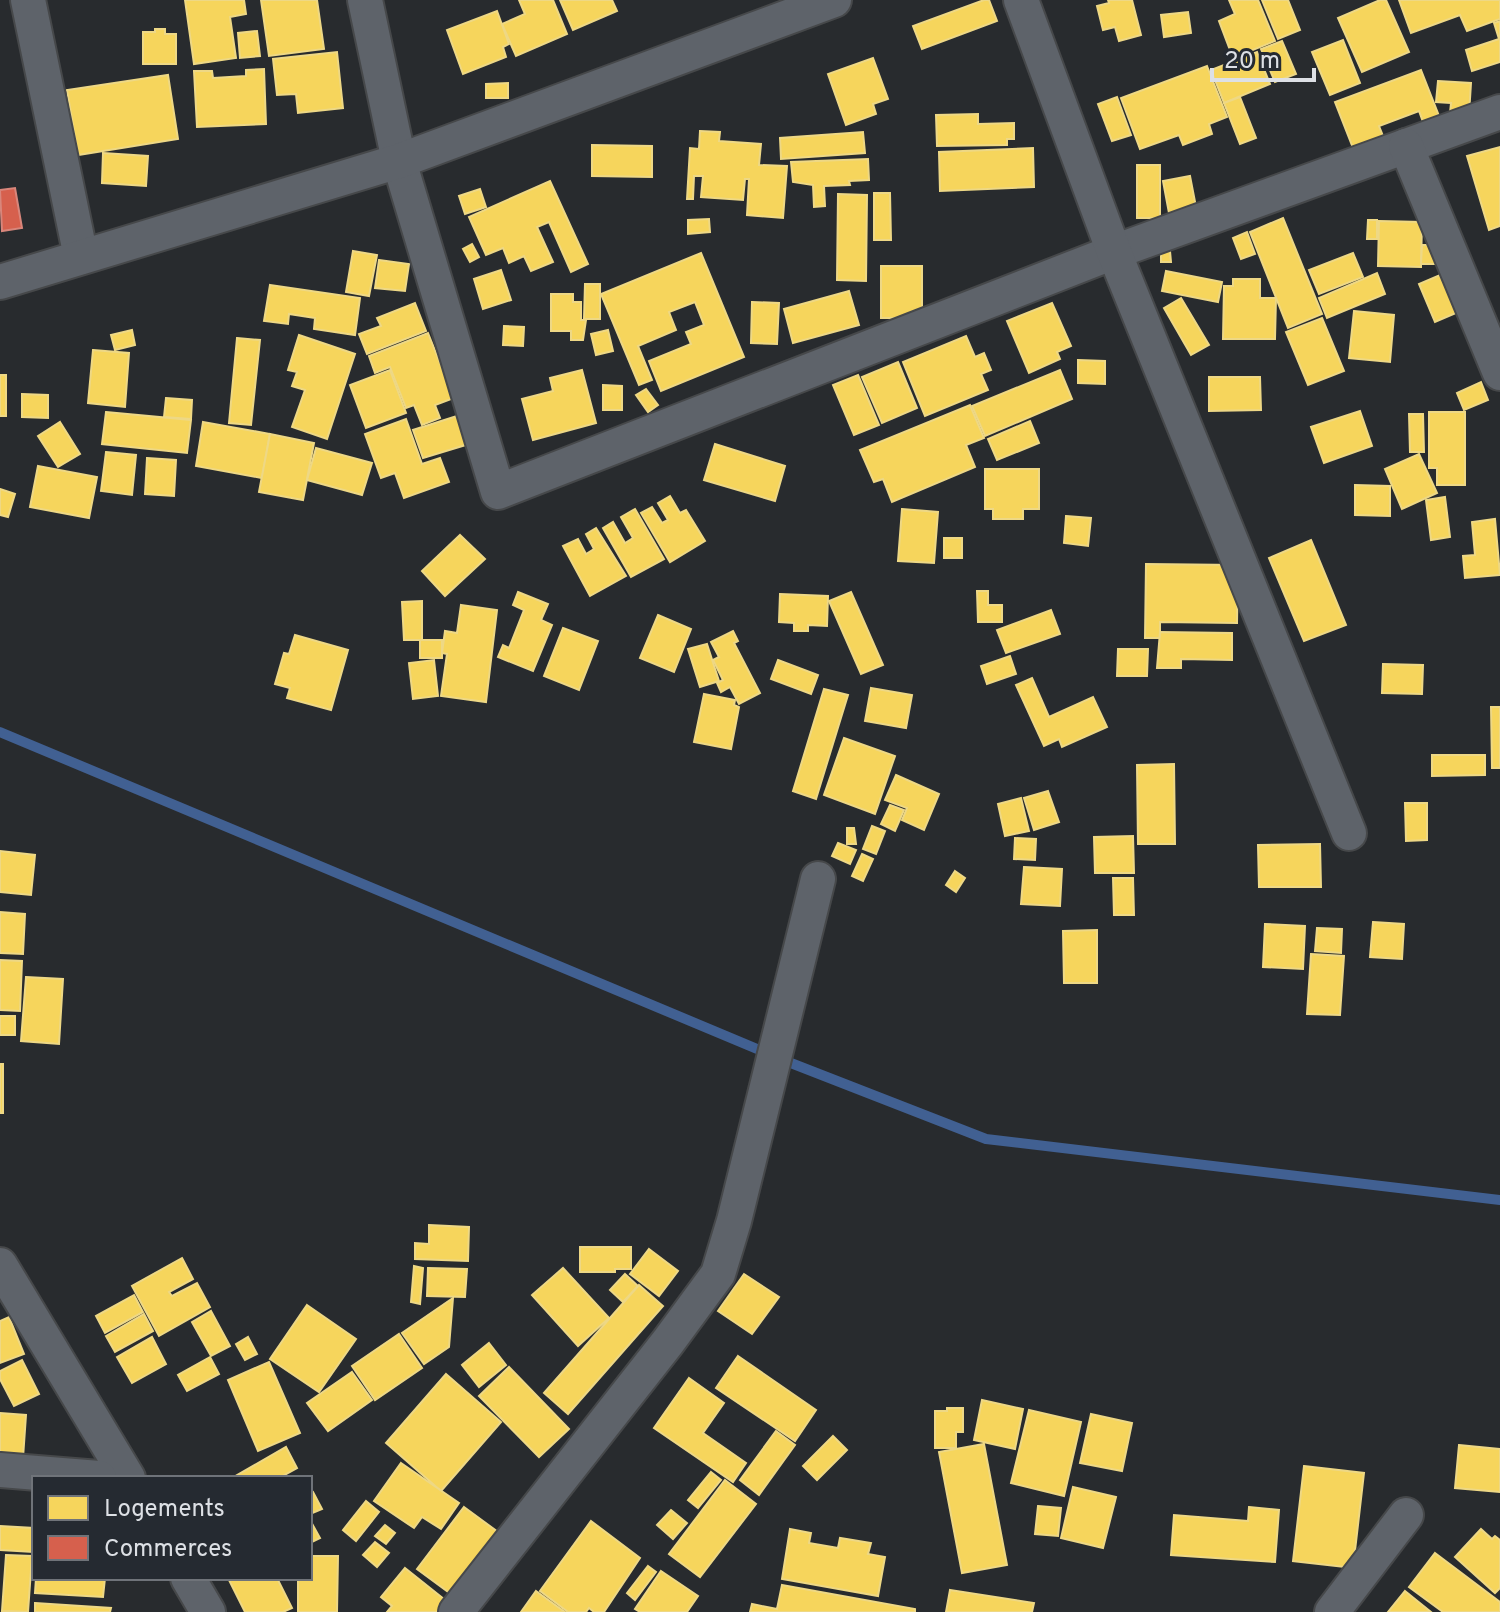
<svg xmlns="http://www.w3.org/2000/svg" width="1500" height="1612" font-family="Overpass,sans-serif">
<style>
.homes{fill:#f6d55c;stroke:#eed885;stroke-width:2}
.shops{fill:#d6604d;stroke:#d8867b;stroke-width:2}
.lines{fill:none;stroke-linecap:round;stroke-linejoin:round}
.stream{stroke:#416092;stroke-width:10}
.minor-casing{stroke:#46484a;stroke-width:38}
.minor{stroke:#5e636a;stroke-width:34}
</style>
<rect width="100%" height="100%" fill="#282b2e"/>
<g class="homes">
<polygon points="185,0 244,0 246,14 230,17 236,58 194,64"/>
<polygon points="261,0 317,0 324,49 269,56"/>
<polygon points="519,0 553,0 567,34 516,56 502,24 525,14"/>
<polygon points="560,0 612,0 617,11 573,30"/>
<polygon points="984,0 989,0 997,21 922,49 913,26"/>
<polygon points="1108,0 1132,0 1141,35 1119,41 1115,27 1103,30 1097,6 1109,3"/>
<polygon points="1229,0 1258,0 1275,41 1233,58 1219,21 1235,14"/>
<polygon points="1262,0 1288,0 1300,30 1278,39"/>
<polygon points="1380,0 1386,0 1409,52 1362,72 1338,18"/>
<polygon points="1399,0 1500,0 1500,19 1467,31 1460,15 1411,33"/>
<polygon points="497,11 509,44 503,47 506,57 463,74 447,30"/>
<polygon points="1188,12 1191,33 1164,37 1161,15"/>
<polygon points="1500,21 1500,62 1472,71 1466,50 1499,39 1494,23"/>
<polygon points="155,29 165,29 165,34 176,34 176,64 143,64 143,32 155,32"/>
<polygon points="257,31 260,56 240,58 238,33"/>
<polygon points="1343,40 1360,83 1330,95 1312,52"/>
<polygon points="1282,41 1296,74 1275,82 1261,49"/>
<polygon points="337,52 343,108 298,113 296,94 277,95 273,59"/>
<polygon points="1257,52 1270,84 1224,103 1211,70"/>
<polygon points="873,58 888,99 873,104 876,114 846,125 828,74"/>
<polygon points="1207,66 1227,117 1209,124 1212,134 1183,145 1179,135 1140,149 1121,98"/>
<polygon points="264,69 266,124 197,127 194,71 212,71 213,78 246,76 246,70"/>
<polygon points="1421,70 1439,116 1423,122 1419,111 1379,126 1383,136 1353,148 1335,102"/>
<polygon points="168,75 178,139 78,155 67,90"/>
<polygon points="1438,81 1471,83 1469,115 1450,113 1451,103 1436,102"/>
<polygon points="508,83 508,98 486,98 486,84"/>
<polygon points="1117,97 1131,135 1112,141 1098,104"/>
<polygon points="1240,97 1256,138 1240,144 1224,103"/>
<polygon points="978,114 978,124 1014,123 1014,139 1007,139 1007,145 937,146 936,115"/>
<polygon points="700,131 720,132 719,141 761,144 759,165 787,166 783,218 747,215 749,179 745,179 743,200 701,197 703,176 694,176 693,199 687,199 690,148 699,149"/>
<polygon points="863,132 865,153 781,159 780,138"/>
<polygon points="592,145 652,146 652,177 592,176"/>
<polygon points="1500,147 1500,226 1489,230 1467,156"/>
<polygon points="1033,148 1034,187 940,191 939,152"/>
<polygon points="103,153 148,156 146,186 102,183"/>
<polygon points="868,159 869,180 849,181 850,185 824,186 825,206 814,207 813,185 793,182 791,162"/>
<rect x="1137" y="165" width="23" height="53"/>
<polygon points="1190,176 1196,207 1169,213 1163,181"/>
<polygon points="550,181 588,264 571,272 549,222 537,227 553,262 531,271 524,256 509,263 503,248 486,255 469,217"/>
<polygon points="480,189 486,207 465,214 459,196"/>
<polygon points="874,193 890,193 891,240 874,240"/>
<polygon points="838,194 867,195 866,281 837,280"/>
<polygon points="1283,218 1322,314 1288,328 1250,232"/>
<polygon points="709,219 710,232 688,234 688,220"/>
<polygon points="1368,220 1377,220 1377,239 1367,239"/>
<polygon points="1379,221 1422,222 1421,267 1378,266"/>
<polygon points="1247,232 1255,254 1241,259 1233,238"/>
<polygon points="472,244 479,257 470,262 463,249"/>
<polygon points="1422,245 1437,245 1436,264 1421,264"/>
<polygon points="353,251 377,255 369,296 346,292"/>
<polygon points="1170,251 1171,262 1161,262 1161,252"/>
<polygon points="701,253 744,357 661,391 649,361 691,344 686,332 704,325 695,302 669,312 676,330 638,346 652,380 639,385 601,294"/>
<polygon points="1353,253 1363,277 1319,294 1309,270"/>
<polygon points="379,260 409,264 405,291 375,288"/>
<rect x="881" y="266" width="41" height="52"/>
<polygon points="501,270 511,300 483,309 474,279"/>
<polygon points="1166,271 1222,282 1218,302 1162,291"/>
<polygon points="1377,273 1385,294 1327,318 1319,298"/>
<polygon points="1440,275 1456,313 1435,322 1419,284"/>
<polygon points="1233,279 1260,279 1260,298 1276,298 1275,339 1223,339 1224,286 1233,286"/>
<polygon points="585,284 600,284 600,319 584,319"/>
<polygon points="270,285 360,298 355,335 314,329 315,318 289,314 288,324 264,321"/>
<polygon points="849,291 859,325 793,343 784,309"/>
<polygon points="551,294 573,294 573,302 581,302 581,320 586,320 583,340 571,340 571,331 551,331"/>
<polygon points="1181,298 1209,345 1191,355 1164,308"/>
<polygon points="752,302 779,303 777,344 751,343"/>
<polygon points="415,303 426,331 367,354 359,334 381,326 377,318"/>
<polygon points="1052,303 1071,346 1057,352 1060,359 1029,373 1007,321"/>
<polygon points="1354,311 1394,315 1390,362 1349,358"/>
<polygon points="1322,318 1344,371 1308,385 1286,332"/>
<polygon points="504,326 524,327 523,346 503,345"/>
<polygon points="132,330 135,345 115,350 111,335"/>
<polygon points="608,330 613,351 596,355 591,334"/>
<polygon points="428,333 454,398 435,405 440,418 422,425 414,405 406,408 390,367 375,373 369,356"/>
<polygon points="299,335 355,354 327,439 292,427 305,390 292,386 297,372 288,370"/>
<polygon points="966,336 975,357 984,353 991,370 981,374 988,390 925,416 903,362"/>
<polygon points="237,338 260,340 251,425 229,423"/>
<polygon points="93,350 129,353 125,407 88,403"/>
<polygon points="1078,360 1105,361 1105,384 1078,383"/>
<polygon points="898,362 917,408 882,423 862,377"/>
<polygon points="390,370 406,413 366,428 350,385"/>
<polygon points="582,370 596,423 533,440 522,399 553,391 550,378"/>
<polygon points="1060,370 1072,399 985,436 972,406"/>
<rect x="0" y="375" width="6" height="41"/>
<polygon points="858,375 879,425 854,435 833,385"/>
<polygon points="1209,377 1260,377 1261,410 1209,411"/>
<polygon points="1481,382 1488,400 1464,410 1457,393"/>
<polygon points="603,385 622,386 622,410 603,410"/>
<polygon points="646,389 658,405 648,412 636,395"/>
<polygon points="22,394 48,395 48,418 22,417"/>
<polygon points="166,398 192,400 191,419 164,417"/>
<polygon points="970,405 984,438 966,445 975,467 892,502 883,479 874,482 860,450"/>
<polygon points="1360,411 1372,446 1324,463 1311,427"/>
<polygon points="106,412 191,420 187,453 102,444"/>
<polygon points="1429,412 1465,412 1465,485 1437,485 1437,468 1429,468"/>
<polygon points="1409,414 1423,414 1424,452 1410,452"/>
<polygon points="460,415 469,444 423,458 413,430"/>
<polygon points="406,419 422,464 440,458 449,482 404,498 395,473 381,478 365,434"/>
<polygon points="1030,421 1039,443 997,460 988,439"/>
<polygon points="60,422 80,454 58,467 38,436"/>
<polygon points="203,422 270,434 262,478 196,466"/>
<polygon points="270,434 314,443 303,500 259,492"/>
<polygon points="715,444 785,466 775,501 704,480"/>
<polygon points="316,448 372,463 362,495 307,480"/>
<polygon points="106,452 136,455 132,495 101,491"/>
<polygon points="1419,454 1437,493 1402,509 1385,469"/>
<polygon points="147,458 176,460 174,496 145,494"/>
<polygon points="38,466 97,477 89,518 30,507"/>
<polygon points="985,469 1039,469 1039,509 1023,509 1023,519 993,519 993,509 985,509"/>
<polygon points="1355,485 1390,486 1390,516 1355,515"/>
<polygon points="0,489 15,494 8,517 0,515"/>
<polygon points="670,496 680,513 686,510 705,541 670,562 641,513 652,507 662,523 668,520 658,503"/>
<polygon points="1445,497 1450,537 1431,540 1426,500"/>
<polygon points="635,509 664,559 631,577 603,528 613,522 625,543 633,538 621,517"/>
<polygon points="902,509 938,512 934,563 898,561"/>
<polygon points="1066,516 1091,518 1088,546 1064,543"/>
<polygon points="1495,519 1500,575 1465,578 1463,556 1475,555 1472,522"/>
<polygon points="596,528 626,576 590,596 563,546 578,539 586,554 594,549 586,534"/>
<polygon points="460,535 485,559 445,596 422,571"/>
<rect x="944" y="538" width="18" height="20"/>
<polygon points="1311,540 1346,625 1304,641 1269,558"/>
<polygon points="1146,564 1238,565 1237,623 1160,622 1160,638 1145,638"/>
<polygon points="977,591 988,591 988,605 1002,605 1002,622 978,622"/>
<polygon points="518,592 548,604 541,620 552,625 533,671 498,657 503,645 509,648 524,610 513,605"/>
<polygon points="851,592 883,665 861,674 829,601"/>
<polygon points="780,594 828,596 827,626 808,625 808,631 794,631 794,623 779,622"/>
<polygon points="422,601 422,640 404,640 402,602"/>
<polygon points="461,605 497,610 486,702 441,696 447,654 442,653 445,631 457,633"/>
<polygon points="1051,610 1060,634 1006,653 997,630"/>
<polygon points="658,615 691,629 674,672 640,658"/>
<polygon points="563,628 598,641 579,690 544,676"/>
<polygon points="733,631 738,641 734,643 760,693 739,704 730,687 721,692 717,683 723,680 713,660 719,657 711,642"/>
<polygon points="1160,632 1232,633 1232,660 1181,659 1181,668 1157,668"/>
<polygon points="295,635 348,650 331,710 287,698 290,688 275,684 284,653 289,654"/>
<rect x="420" y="640" width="22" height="18"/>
<polygon points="707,644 719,681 700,687 688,649"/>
<polygon points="1118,649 1148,649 1147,676 1117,676"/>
<polygon points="1010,656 1016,674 987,684 981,666"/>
<polygon points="434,660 438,696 413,699 409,663"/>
<polygon points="778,660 818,675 811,694 771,679"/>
<polygon points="1383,664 1423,665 1422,694 1382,693"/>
<polygon points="1032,678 1049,717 1093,697 1107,727 1062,747 1059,739 1044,746 1016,685"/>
<polygon points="871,688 912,695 906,728 865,721"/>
<polygon points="824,689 848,695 816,799 793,791"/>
<polygon points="704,694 735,700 734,705 739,707 731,749 694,742"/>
<polygon points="1491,707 1500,707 1500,768 1492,768"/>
<polygon points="844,738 895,756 875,814 824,795"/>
<polygon points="1432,755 1485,755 1485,775 1432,776"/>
<polygon points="1174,764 1175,844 1138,844 1137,765"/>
<polygon points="896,775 939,794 924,830 902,820 907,808 885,800"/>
<polygon points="1048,791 1059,822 1034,830 1024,798"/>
<polygon points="1021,798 1029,831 1005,836 998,804"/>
<polygon points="1405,803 1427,803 1427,840 1406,841"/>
<polygon points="890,805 904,810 895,831 881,824"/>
<polygon points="872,826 885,831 876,854 863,849"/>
<polygon points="847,828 854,828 856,844 847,844"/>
<polygon points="1133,836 1134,873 1095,873 1094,837"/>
<polygon points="1015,838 1036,839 1035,860 1014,859"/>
<polygon points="838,843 856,850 850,864 832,856"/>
<polygon points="1320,844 1321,887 1259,887 1258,845"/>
<polygon points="0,851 35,855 31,895 0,892"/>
<polygon points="862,854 873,859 863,881 852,876"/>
<polygon points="1024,867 1062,869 1060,906 1021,904"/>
<polygon points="955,871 965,878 956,892 946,885"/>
<polygon points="1113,878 1133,878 1134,915 1114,915"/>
<polygon points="0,912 25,914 23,954 0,953"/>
<polygon points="1373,922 1404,924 1402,959 1370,957"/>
<polygon points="1265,924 1305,926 1303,969 1263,967"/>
<polygon points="1317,928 1342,929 1341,953 1315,951"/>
<polygon points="1097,930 1097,983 1064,983 1063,931"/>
<polygon points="1311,954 1344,956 1340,1015 1307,1014"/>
<polygon points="0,960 22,961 20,1011 0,1010"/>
<polygon points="26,977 63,979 59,1044 21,1041"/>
<rect x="0" y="1016" width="15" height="19"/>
<rect x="0" y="1064" width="3" height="49"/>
<polygon points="429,1225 469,1227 468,1261 415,1259 415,1243 429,1244"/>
<polygon points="580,1247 631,1247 631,1269 615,1269 615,1272 580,1272"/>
<polygon points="649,1249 678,1271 659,1296 630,1274"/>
<polygon points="182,1258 193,1279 169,1292 172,1296 197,1283 210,1307 159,1336 132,1286"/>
<polygon points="414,1266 423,1268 420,1304 411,1302"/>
<polygon points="428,1268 467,1269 465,1297 427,1296"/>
<polygon points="563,1268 609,1318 578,1346 532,1295"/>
<polygon points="625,1274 638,1286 623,1302 610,1290"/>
<polygon points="744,1274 779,1297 752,1334 718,1311"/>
<polygon points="639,1285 663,1306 568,1414 544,1393"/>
<polygon points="134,1295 143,1312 105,1333 96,1316"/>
<polygon points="453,1298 449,1347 424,1364 402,1333"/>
<polygon points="307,1305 356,1339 319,1392 270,1359"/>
<polygon points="211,1311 230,1346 211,1356 192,1322"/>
<polygon points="144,1314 153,1331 115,1352 106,1336"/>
<polygon points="9,1317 24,1354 0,1363 0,1321"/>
<polygon points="399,1334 422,1368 375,1400 352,1366"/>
<polygon points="152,1337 166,1364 132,1383 117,1357"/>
<polygon points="248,1337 257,1354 245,1360 236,1344"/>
<polygon points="489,1343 506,1365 479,1387 462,1365"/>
<polygon points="738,1356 816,1410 795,1441 716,1388"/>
<polygon points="210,1357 219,1374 187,1391 178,1375"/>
<polygon points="22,1360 39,1394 14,1406 0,1379 0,1371"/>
<polygon points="269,1362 300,1433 258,1451 228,1380"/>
<polygon points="509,1367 569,1429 539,1457 479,1396"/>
<polygon points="352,1372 372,1400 328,1431 307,1403"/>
<polygon points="446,1374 501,1422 441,1491 386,1443"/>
<polygon points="689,1378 724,1403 703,1433 746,1463 733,1482 654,1428"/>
<polygon points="982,1400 1023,1409 1015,1449 974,1440"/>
<polygon points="947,1408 963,1408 963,1432 956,1432 956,1448 935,1448 935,1411 947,1411"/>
<polygon points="1029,1410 1081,1422 1064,1496 1011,1483"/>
<polygon points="0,1413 26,1415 23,1458 0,1457"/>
<polygon points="1091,1414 1132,1423 1122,1471 1080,1463"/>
<polygon points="776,1431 795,1445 759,1495 740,1480"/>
<polygon points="833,1436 847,1450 817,1480 803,1466"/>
<polygon points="984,1444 1007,1565 962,1573 939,1452"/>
<polygon points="1459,1445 1500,1449 1500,1492 1455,1488"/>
<polygon points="286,1447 297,1468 279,1478 232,1478"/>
<polygon points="401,1463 459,1503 441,1529 422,1517 414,1528 374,1501"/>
<polygon points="1304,1466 1364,1473 1353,1568 1293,1561"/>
<polygon points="711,1472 721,1480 698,1508 688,1500"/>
<polygon points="725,1480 756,1504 700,1577 669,1554"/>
<polygon points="1073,1487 1116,1497 1103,1548 1061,1538"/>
<polygon points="313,1492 322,1509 310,1514 310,1493"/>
<polygon points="366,1501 379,1512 356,1541 343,1530"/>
<polygon points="1038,1506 1061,1508 1058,1536 1035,1534"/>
<polygon points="464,1507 498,1532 451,1594 417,1569"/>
<polygon points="1249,1507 1279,1510 1275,1562 1171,1555 1174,1515 1248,1521"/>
<polygon points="671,1510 687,1523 673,1539 657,1525"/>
<polygon points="310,1520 320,1538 310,1543"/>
<polygon points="591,1521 640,1558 604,1612 594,1612 589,1608 586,1612 568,1612 540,1591"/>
<polygon points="385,1525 395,1533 386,1544 375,1536"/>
<polygon points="0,1526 34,1528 33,1552 0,1550"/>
<polygon points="790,1529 811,1533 809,1543 838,1548 840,1538 871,1543 868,1554 885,1557 878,1596 782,1579"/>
<polygon points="1481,1529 1492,1539 1495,1536 1500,1540 1500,1588 1495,1593 1455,1557"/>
<polygon points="375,1542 389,1553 377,1567 363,1555"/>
<polygon points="1435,1553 1500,1602 1500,1612 1443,1612 1409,1587"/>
<polygon points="6,1555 32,1556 28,1612 2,1611"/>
<polygon points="310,1556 338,1556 337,1612 298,1612 298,1578 310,1578"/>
<polygon points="648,1566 656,1572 635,1600 627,1593"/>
<polygon points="405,1568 454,1607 449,1612 387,1612 392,1606 381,1597"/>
<polygon points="661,1571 698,1596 687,1612 640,1612 635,1609"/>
<polygon points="36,1578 105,1578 103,1597 35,1593"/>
<polygon points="228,1578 277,1578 292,1608 283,1612 245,1612"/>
<polygon points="782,1585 915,1609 915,1612 750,1612 752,1604 777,1609"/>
<polygon points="950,1590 1034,1603 1032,1612 946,1612"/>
<polygon points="536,1591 565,1612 521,1612"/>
<polygon points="1405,1591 1431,1612 1388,1612"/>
<polygon points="35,1603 111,1608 110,1612 35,1612"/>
</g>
<polygon class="shops" points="15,188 22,228 2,231 0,190"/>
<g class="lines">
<g class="stream">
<polyline points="0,732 769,1054"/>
<polyline points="778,1058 986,1139 1500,1200"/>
</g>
<g class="minor-casing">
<g id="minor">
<polyline points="28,0 81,257"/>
<polyline points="365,0 399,161 498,492 1114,252 1500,112"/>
<polyline points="1021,0 1114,252 1349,833"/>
<polyline points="1406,146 1500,373"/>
<polyline points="0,282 399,161 834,0"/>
<polyline points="0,1265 128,1478"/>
<polyline points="0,1470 99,1478"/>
<polyline points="188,1578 208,1612"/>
<polyline points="456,1612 668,1342 718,1274 734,1221 818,879"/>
<polyline points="1332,1612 1406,1515"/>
</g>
</g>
<use href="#minor" class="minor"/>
</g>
<rect x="32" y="1476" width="280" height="104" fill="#252a31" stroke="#6f7379" stroke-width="2"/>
<rect x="48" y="1496" width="40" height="24" fill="#f6d55c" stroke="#6f7379" stroke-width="2"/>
<text x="104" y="1516" font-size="24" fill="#dde0e5">Logements</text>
<rect x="48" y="1536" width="40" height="24" fill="#d6604d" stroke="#6f7379" stroke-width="2"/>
<text x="104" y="1556" font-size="24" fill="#dde0e5">Commerces</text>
<path d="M1212 68v12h102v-12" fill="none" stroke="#dde0e5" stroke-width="4"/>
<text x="1224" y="68" font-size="24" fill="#dde0e5" stroke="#252a31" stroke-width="6" paint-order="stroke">20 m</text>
</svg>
